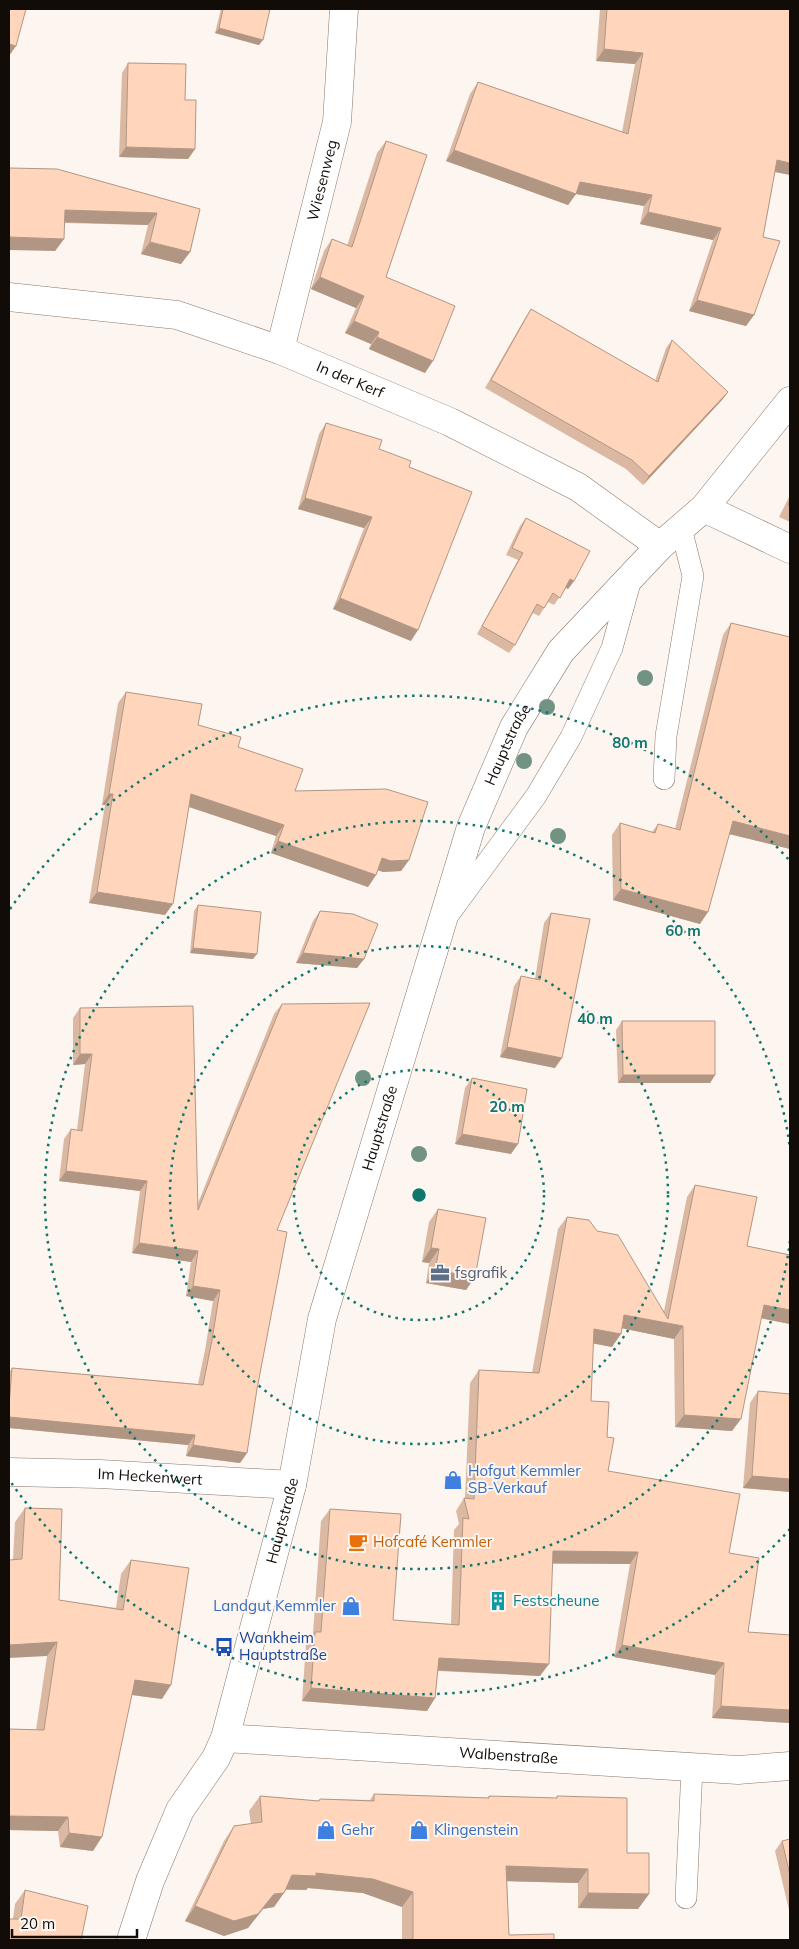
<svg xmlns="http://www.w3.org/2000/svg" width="799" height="1949" font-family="Mulish,sans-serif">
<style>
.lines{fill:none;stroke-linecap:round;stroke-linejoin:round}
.lane-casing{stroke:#89786c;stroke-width:22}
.street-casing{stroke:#89786c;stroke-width:29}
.secondary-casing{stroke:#89786c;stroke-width:29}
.lane{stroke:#fff;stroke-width:21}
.street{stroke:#fff;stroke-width:28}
.secondary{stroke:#fff;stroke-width:28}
.tree{fill:#729384}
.wall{fill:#dbb8a2}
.shaded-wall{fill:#b29684}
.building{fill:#ffd6bc;stroke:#b29684}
.ring{fill:none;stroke:#0f766e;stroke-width:2.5;stroke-dasharray:2.5 5}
.labels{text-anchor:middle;stroke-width:4;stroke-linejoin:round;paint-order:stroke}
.street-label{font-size:15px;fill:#120c08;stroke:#fdf5f0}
.service-label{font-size:15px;fill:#4e5e75;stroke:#fdf5f0;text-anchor:start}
.shop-label{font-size:15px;fill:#366cbe;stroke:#fdf5f0;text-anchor:start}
.food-label{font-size:15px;fill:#c56008;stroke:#fdf5f0;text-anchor:start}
.culture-label{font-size:15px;fill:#0d838f;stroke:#fdf5f0;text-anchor:start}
.transit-label{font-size:15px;fill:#164399;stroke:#fdf5f0;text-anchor:start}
.centre{fill:#0f766e;stroke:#fdf5f0;stroke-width:2.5}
.ring-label{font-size:15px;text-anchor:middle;font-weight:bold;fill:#0f766e;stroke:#fdf5f0;stroke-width:4;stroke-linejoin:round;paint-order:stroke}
</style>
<rect width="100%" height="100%" fill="#fdf5f0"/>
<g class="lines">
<g class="lane-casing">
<g id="lane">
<polyline points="664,779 666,736 693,576 681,528"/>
<polyline points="449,914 536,796 571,737 612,648 631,579"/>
<polyline points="686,1898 692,1768"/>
</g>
</g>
<g class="street-casing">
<g id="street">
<path id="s1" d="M9 297 177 315 280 350 450 422 578 487 660 546"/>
<path id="s2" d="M280 350 337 122 344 9"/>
<polyline points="704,508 790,549"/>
<path id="s3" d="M9 1472 100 1474 292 1485"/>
<path id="s4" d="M225 1738 738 1770 790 1766"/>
</g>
</g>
<g class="secondary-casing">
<g id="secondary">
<path id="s5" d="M131 1940 150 1881 180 1810 216 1758 225 1738 292 1485 322 1319 471 827 514 727 561 651 660 546 704 508 790 401"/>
</g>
</g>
<use href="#lane" class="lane"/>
<use href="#street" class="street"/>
<use href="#secondary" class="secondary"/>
</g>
<g class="tree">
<circle cx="645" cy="678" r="8"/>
<circle cx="547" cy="707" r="8"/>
<circle cx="524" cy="761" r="8"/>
<circle cx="558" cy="836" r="8"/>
<circle cx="363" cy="1078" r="8"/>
<circle cx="419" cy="1154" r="8"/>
</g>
<g class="wall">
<polygon points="221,9 270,9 259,45 215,33"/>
<polygon points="600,9 790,9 775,172 763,237 754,315 746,326 689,311 713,240 640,224 644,206 576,194 568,205 446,161 470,94 478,82 622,132 635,64 596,61"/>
<polygon points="128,63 195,149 188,159 119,157 122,73"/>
<polygon points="386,141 386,277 425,373 369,349 371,344 345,333 356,308 311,289 324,251 332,239 347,246 377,153"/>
<polygon points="9,168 200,209 190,252 181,264 141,254 148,225 64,223 64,239 55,251"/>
<polygon points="531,309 655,381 666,348 672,340 728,392 722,400 643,485 626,469 485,388 525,318"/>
<polygon points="326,423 379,449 409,467 411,641 333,609 364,528 298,509 319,434"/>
<polygon points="790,495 790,522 779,517"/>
<polygon points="526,518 574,581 568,589 566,588 554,605 548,602 539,616 533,613 515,645 509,653 477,634 518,560 506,555 520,526"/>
<polygon points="731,623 790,637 790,849 729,834 700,924 613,900 612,835 620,823 652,832 658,824 675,829 723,635"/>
<polygon points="126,692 198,725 238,747 295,791 409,860 401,871 383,872 378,870 376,875 368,887 271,853 276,836 189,807 165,915 89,903 105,805 102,805 118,703"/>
<polygon points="198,905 253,959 190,953 194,911"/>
<polygon points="320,911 364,959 357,968 296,963 313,921"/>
<polygon points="551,913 555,1068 500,1057 514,986 521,976 535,979 544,923"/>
<polygon points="282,1004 277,1230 257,1389 247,1453 240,1463 186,1456 188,1445 9,1428 9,1373 12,1368 198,1384 205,1350 213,1301 186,1296 191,1262 132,1253 140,1191 59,1181 64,1139 71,1129 77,1130 85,1064 73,1065 73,1018 80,1008 198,1203 274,1014"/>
<polygon points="622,1021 715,1075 710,1083 618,1083 616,1030"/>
<polygon points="472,1078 511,1154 455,1144 465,1088"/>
<polygon points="695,1185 747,1246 790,1255 790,1324 761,1318 732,1431 675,1427 674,1339 622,1328 612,1347 593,1343 591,1401 607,1437 608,1471 729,1553 748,1632 790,1635 790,1723 712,1718 715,1675 614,1657 630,1564 552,1564 540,1676 438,1671 435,1698 427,1711 302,1701 306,1644 313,1634 321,1521 330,1509 393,1620 451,1624 454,1530 459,1524 456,1511 464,1498 465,1499 470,1383 479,1370 532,1373 558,1229 567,1217 597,1231 664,1311 687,1197"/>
<polygon points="438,1209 475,1277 466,1290 426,1283 429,1263 422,1262 429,1222"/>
<polygon points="758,1391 790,1492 743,1488 750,1403"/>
<polygon points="25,1508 59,1600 116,1608 121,1574 131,1560 162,1699 132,1695 93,1851 60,1847 58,1831 9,1830 9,1729 36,1730 47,1656 13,1560 15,1522"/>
<polygon points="374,1794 487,1798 489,1796 556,1798 557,1796 627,1853 649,1894 638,1909 578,1908 578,1883 507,1881 509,1935 554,1940 402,1940 402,1907 363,1893 308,1888 306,1890 285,1890 274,1907 263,1909 248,1928 224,1936 185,1921 224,1841 234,1826 251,1824 249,1811 260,1796 318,1801 320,1799 370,1800"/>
<polygon points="790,1839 790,1910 789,1910 775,1851 782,1841"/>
<polygon points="25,1890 81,1940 13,1919 15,1904"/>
</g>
<g class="shaded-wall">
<polygon points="219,28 263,40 259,45 215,33"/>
<polygon points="9,44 16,46 9,56"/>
<polygon points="604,49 643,53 635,64 596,61"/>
<polygon points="126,147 195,149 188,159 119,157"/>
<polygon points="454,150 652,195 644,206 576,194 568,205 446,161"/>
<polygon points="777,160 790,163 790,175 769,171"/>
<polygon points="65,210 157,213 148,225 56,222"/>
<polygon points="648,212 721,228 713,240 640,224"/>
<polygon points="9,237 64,239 55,251 9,250"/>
<polygon points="150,242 190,252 181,264 141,254"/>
<polygon points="320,277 364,296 356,308 311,289"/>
<polygon points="697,300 754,315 746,326 689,311"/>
<polygon points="354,321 379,332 371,344 345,333"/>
<polygon points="377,337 433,361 425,373 369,349"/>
<polygon points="728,392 722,400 643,485 649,476"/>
<polygon points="305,498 372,517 364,528 298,509"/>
<polygon points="570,579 574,581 568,589 565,587"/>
<polygon points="340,598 418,630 411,641 333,609"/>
<polygon points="109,794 113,794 105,805 102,805"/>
<polygon points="191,794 284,825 276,836 183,805"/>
<polygon points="733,821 790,836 790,849 725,833"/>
<polygon points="278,841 376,875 368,887 271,853"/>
<polygon points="382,858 409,860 401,871 383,872 375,869"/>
<polygon points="621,889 708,912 700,924 613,900"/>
<polygon points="97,892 173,904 165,915 89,903"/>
<polygon points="193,948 257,954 253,959 190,953"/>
<polygon points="303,953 364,959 357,968 296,963"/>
<polygon points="507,1047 562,1058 555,1068 500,1057"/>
<polygon points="80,1054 92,1054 85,1064 73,1065"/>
<polygon points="623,1075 715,1075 710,1083 618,1083"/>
<polygon points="462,1134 518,1144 511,1154 455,1144"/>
<polygon points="66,1171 147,1181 140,1191 59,1181"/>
<polygon points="139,1243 198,1251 191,1262 132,1253"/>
<polygon points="431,1248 439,1249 429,1263 422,1262"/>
<polygon points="435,1270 475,1277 466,1290 426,1283"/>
<polygon points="193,1286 220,1290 213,1301 186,1296"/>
<polygon points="764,1305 790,1310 790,1324 755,1317"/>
<polygon points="624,1315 683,1326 674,1339 616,1327"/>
<polygon points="594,1329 621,1334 612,1347 585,1342"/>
<polygon points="684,1415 741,1419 732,1431 675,1427"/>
<polygon points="9,1417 195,1435 188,1445 9,1428"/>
<polygon points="193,1445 247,1453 240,1463 186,1456"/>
<polygon points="752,1476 790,1479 790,1492 743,1488"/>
<polygon points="553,1551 638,1552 630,1564 544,1563"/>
<polygon points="57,1642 47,1656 9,1658 9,1645"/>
<polygon points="622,1645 724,1663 715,1675 614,1657"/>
<polygon points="439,1658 549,1664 540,1676 430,1670"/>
<polygon points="135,1680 171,1685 162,1699 125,1694"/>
<polygon points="311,1688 435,1698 427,1711 302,1701"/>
<polygon points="721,1706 790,1710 790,1723 712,1718"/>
<polygon points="9,1816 68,1817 58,1831 9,1830"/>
<polygon points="69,1833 102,1837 93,1851 60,1847"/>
<polygon points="506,1866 588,1869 578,1883 496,1881"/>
<polygon points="316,1873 373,1879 413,1892 402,1907 363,1893 308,1888 306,1890 282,1889 292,1875"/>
<polygon points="284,1893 274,1907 263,1909 248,1928 224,1936 185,1921 195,1906"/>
<polygon points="588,1893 649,1894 638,1909 578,1908"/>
</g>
<g class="building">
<polygon points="9,9 26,9 16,46 9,44"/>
<polygon points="223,9 270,9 263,40 219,28"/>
<polygon points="607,9 790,9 790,163 777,160 763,237 780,241 754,315 697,300 721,228 648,212 652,195 580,182 576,194 454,150 478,82 628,134 643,53 604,49"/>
<polygon points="128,63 186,64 185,100 196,100 195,149 126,147"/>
<polygon points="386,141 427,155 386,277 455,306 433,361 377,337 379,332 354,321 364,296 320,277 332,239 352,247"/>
<polygon points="9,168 57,169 200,209 190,252 150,242 157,213 65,210 64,239 9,237"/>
<polygon points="531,309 658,382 672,340 728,392 649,476 632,460 491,380"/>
<polygon points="326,423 382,440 379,449 411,461 409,467 472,492 418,630 340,598 372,517 305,498"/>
<polygon points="790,500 790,506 788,505"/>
<polygon points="526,518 590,551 574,581 570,579 560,598 553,593 544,608 537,604 515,645 482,626 523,553 512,548"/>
<polygon points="731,623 790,637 790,836 733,821 708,912 621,889 620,823 655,833 658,824 680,830"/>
<polygon points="126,692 202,704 198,725 241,737 238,747 303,769 295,791 386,789 428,802 409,860 391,861 382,858 376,875 278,841 284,825 191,794 173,904 97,892 113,794 109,794"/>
<polygon points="198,905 261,912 257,954 193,948"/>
<polygon points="320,911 353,914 378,924 364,959 303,953"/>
<polygon points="551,913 590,919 562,1058 507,1047 521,976 540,980"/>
<polygon points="370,1003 277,1230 287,1232 257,1389 247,1453 193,1445 195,1435 9,1417 9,1407 12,1368 203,1385 212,1340 220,1290 193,1286 198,1251 139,1243 147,1181 66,1171 71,1129 82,1131 92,1054 80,1054 80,1008 193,1006 198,1210 282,1004"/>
<polygon points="622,1021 715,1021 715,1075 623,1075"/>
<polygon points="472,1078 527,1089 518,1144 462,1134"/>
<polygon points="695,1185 757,1197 747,1246 790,1255 790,1310 764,1305 741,1419 684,1415 683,1326 624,1315 621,1334 594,1329 591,1401 609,1402 607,1437 614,1438 608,1471 740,1494 729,1553 759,1558 748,1632 790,1635 790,1710 721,1706 724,1663 622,1645 638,1552 553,1551 549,1664 439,1658 435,1698 311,1688 315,1632 321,1632 330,1509 401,1514 393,1620 459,1625 463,1518 469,1519 464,1498 474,1499 479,1370 539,1373 567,1217 589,1220 597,1231 618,1235 668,1319"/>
<polygon points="438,1209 486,1218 475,1277 435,1270 439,1249 431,1248"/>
<polygon points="758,1391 790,1394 790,1479 752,1476"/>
<polygon points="25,1508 62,1509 59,1600 123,1610 131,1560 189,1568 171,1685 135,1680 102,1837 69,1833 68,1817 9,1816 9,1729 44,1730 57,1642 9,1645 9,1560 22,1559"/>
<polygon points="374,1794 489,1798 489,1796 557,1798 557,1796 627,1798 627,1853 649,1853 649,1894 588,1893 588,1869 506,1866 509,1935 554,1934 554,1940 413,1940 413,1892 373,1879 316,1873 316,1876 292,1875 284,1893 274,1894 258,1914 234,1921 195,1906 234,1826 262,1822 260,1796 319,1801 320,1799 374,1801"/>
<polygon points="790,1839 790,1875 782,1841"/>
<polygon points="25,1890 88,1906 81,1940 9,1940 9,1919 21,1919"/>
</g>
<g class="ring">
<circle cx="419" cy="1195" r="125"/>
<circle cx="419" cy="1195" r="249"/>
<path d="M790 1241A374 374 0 1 1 790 1149"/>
<path d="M790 1529A499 499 0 0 1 10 1481M10 909A499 499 0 0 1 790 861"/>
</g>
<defs>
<g id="office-bare" transform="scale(1.5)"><path d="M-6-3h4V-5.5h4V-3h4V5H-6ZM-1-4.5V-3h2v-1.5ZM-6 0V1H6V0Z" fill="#5c6f8a" stroke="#fdf5f0" stroke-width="2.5" paint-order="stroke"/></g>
<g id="shop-bare" transform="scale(1.5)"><path d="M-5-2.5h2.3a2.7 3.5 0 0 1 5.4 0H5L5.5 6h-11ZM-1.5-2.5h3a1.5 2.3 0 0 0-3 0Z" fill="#3f7fe0" stroke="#fdf5f0" stroke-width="2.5" paint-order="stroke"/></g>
<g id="cafe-bare" transform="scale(1.5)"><path d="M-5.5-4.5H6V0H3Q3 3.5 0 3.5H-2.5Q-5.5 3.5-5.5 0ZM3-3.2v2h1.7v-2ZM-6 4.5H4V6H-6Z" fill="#e8710a" stroke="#fdf5f0" stroke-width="2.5" paint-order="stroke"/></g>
<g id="building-bare" transform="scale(1.5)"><path d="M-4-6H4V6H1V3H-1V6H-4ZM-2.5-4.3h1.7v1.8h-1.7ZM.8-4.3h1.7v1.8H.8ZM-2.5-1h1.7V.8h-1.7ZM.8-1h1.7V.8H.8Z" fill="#0f9aa8" stroke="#fdf5f0" stroke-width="2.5" paint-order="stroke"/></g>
<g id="bus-bare" transform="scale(1.5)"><path d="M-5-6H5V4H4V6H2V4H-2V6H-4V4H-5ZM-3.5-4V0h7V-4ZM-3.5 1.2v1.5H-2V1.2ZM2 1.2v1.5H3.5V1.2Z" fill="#1a4fb4" stroke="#fdf5f0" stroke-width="2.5" paint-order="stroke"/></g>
</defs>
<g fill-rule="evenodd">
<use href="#office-bare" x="440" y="1273"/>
<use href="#shop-bare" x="453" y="1480"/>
<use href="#cafe-bare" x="358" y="1542"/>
<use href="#building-bare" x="498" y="1601"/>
<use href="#shop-bare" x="351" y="1606"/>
<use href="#bus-bare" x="224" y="1647"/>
<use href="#shop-bare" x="326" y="1830"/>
<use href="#shop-bare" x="419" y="1830"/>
</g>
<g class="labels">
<g class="street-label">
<text dy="5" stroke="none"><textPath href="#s2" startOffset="175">Wiesenweg</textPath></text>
<text dy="5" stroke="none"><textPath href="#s1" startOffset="354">In der Kerf</textPath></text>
<text dy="5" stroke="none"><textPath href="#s5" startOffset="1259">Hauptstraße</textPath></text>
<text dy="5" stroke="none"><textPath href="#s5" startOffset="854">Hauptstraße</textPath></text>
<text dy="5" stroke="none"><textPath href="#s3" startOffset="141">Im Heckenwert</textPath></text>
<text dy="5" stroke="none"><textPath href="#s5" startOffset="449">Hauptstraße</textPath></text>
<text dy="5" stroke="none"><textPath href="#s4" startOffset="284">Walbenstraße</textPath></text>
</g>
<g class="service-label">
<text x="455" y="1278">fsgrafik</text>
</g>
<g class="shop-label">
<text x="468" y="1476">Hofgut Kemmler<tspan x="468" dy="17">SB-Verkauf</tspan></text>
<text x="336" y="1611" text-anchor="end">Landgut Kemmler</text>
<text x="341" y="1835">Gehr</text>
<text x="434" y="1835">Klingenstein</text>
</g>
<g class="food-label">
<text x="373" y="1547">Hofcafé Kemmler</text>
</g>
<g class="culture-label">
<text x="513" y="1606">Festscheune</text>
</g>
<g class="transit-label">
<text x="239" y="1643">Wankheim<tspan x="239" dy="17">Hauptstraße</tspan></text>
</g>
</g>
<circle cx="419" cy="1195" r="8" class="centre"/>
<g class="ring-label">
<text x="630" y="748">80 m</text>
<text x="683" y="936">60 m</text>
<text x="595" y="1024">40 m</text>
<text x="507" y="1112">20 m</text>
</g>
<rect width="799" height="1949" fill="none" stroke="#120c08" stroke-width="20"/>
<path d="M12 1929v8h125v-8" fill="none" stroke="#120c08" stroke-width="2.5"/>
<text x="20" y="1929" font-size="15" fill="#120c08" stroke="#fdf5f0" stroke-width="4" paint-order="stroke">20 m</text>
</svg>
